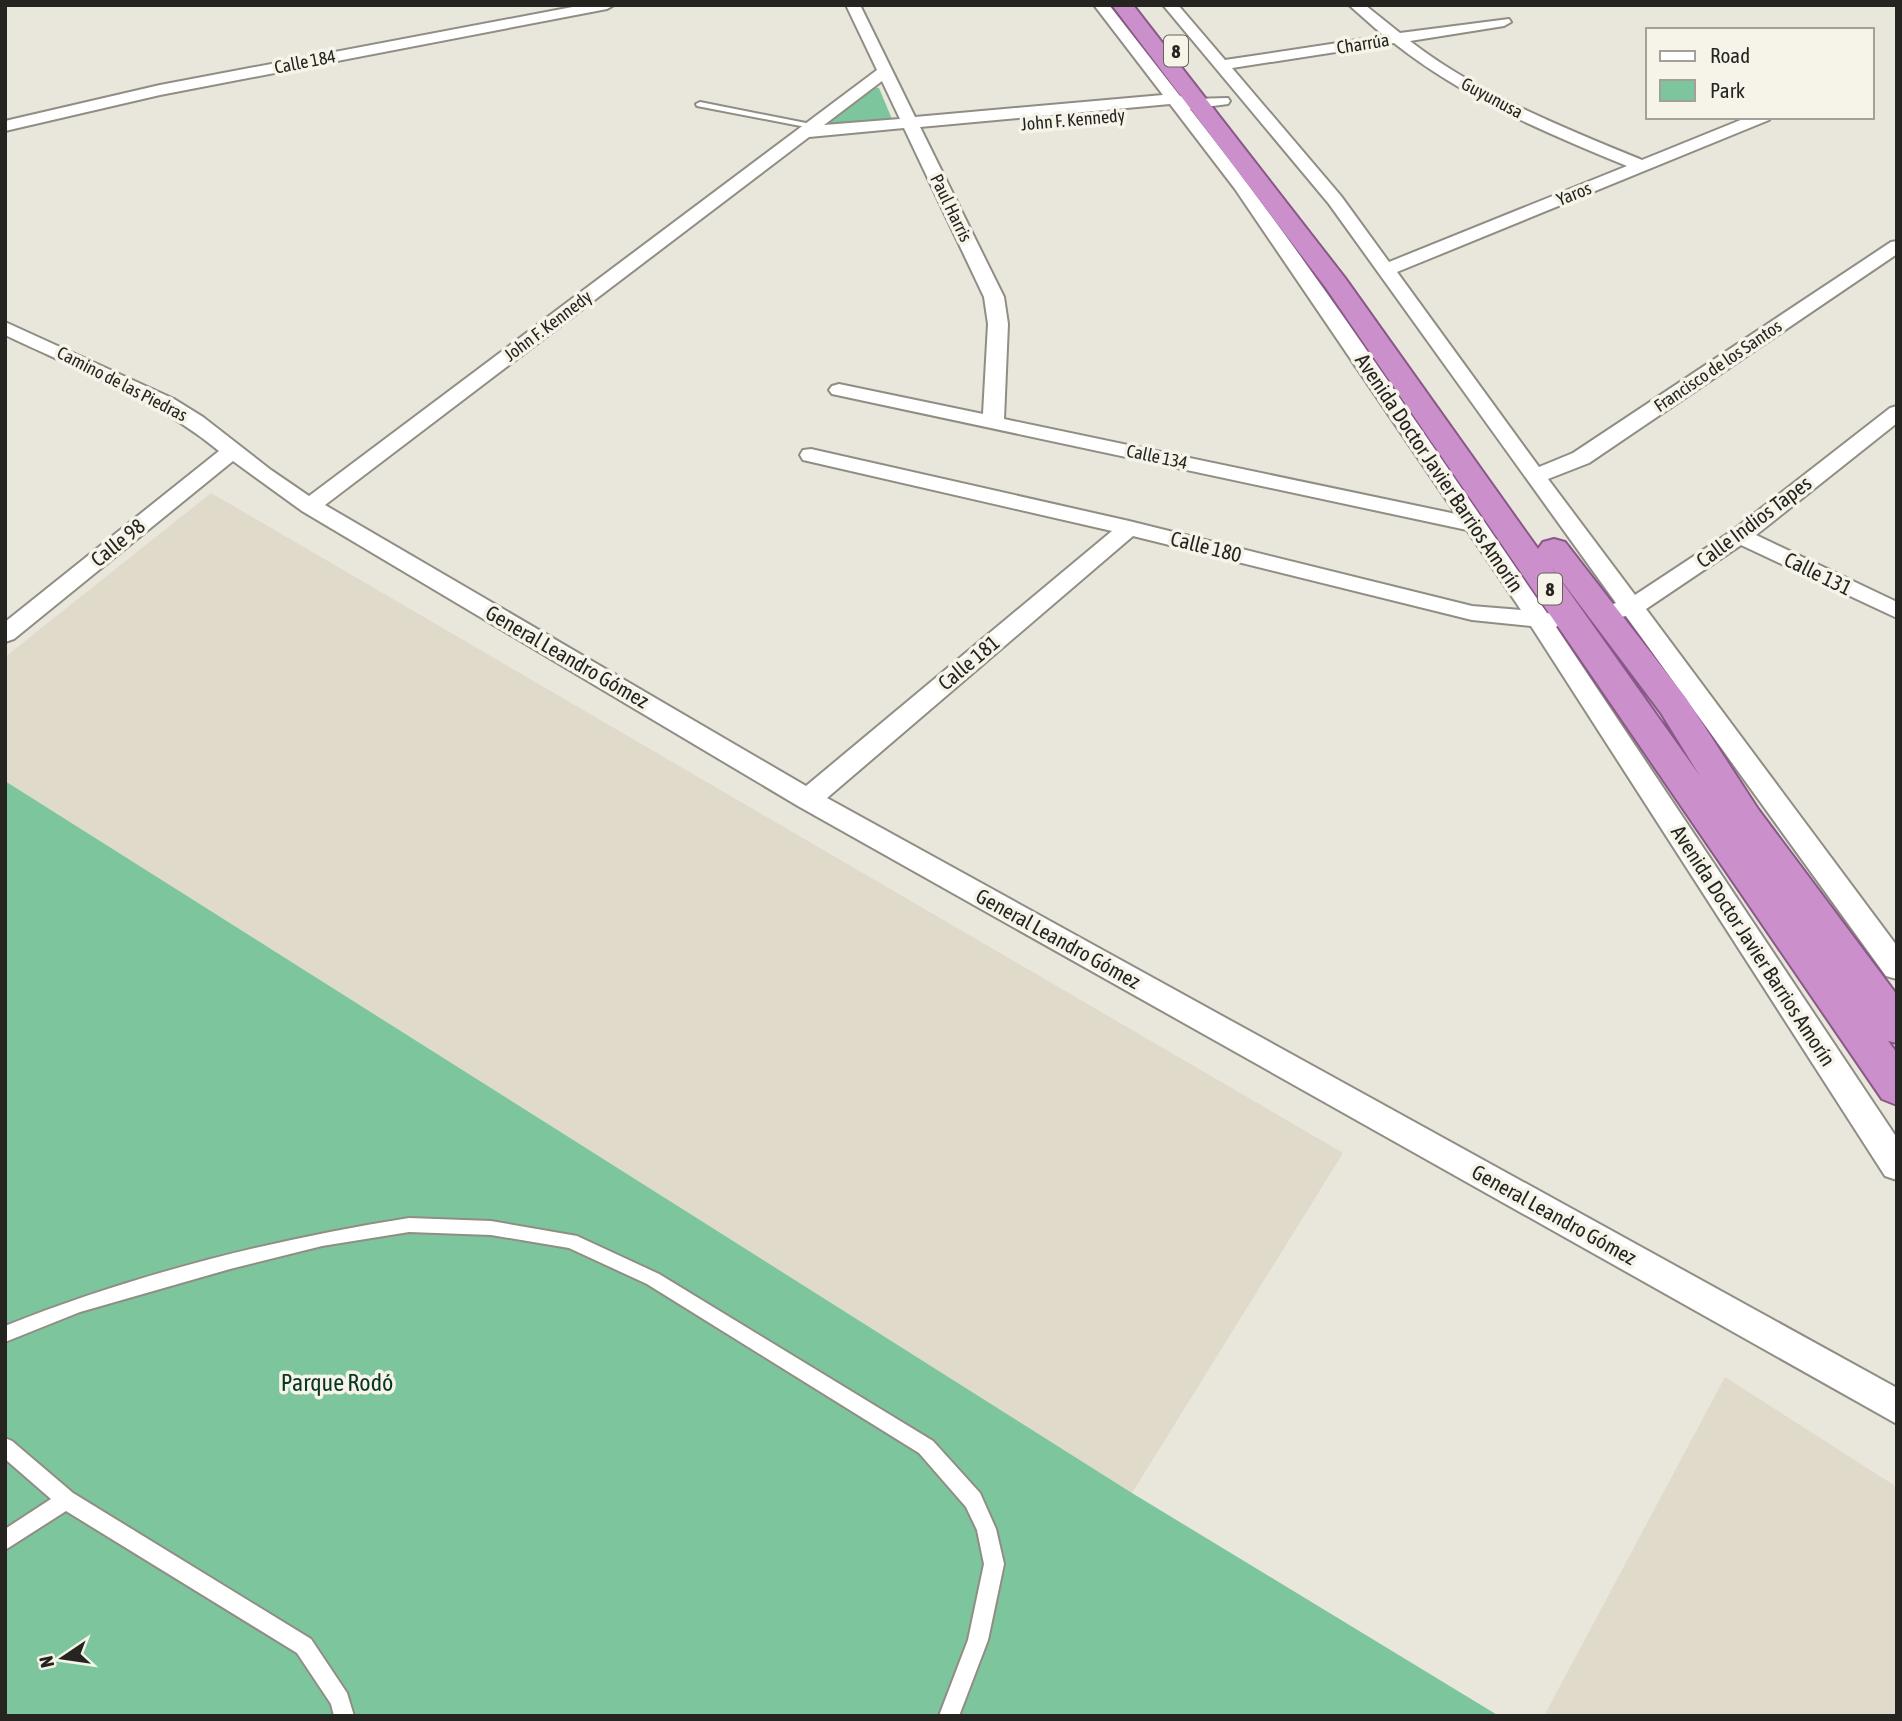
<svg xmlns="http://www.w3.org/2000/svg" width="1902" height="1721" font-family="'Asap Condensed',sans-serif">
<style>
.built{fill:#e0daca}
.green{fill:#7dc69d}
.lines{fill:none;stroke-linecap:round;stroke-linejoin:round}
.service-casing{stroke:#908d84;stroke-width:4}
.minor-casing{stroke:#908d84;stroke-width:4}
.trunk-casing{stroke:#885987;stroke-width:4}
.service{fill:#fff;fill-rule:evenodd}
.minor{fill:#fff;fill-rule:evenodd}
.trunk{fill:#cb90cb;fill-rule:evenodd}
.labels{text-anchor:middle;stroke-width:7;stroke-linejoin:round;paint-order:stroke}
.far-street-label{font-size:18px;fill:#252420;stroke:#f6f3e9}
.shield{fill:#f6f3e9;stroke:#64625c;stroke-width:2}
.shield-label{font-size:19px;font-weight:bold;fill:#252420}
.street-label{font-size:21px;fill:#252420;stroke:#f6f3e9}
.near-park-label{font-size:24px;fill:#063721;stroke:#f6f3e9}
</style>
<rect width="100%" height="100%" fill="#e9e6dc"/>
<g class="built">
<polygon points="211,493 1343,1153 1132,1493 5,781 5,657"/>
<polygon points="1725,1377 1897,1487 1897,1716 1544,1716"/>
</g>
<g class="green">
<polygon points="874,87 879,88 892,119 887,122 832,127 827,124 825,121"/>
<polygon points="5,781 1132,1493 1499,1716 5,1716"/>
</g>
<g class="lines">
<g class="service-casing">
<g id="service">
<polygon points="700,102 811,124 815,126 811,128 697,106 696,104"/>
<path d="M409 1218 491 1221 577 1236 659 1274 933 1441 980 1493 996 1529 1004 1564 988 1640 959 1716H939L968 1640 984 1564 977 1530 966 1507 919 1453 647 1284 569 1248 491 1235 409 1232 322 1246 230 1269 80 1312 5 1342V1326C135 1274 271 1240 409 1218Z"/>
<polygon points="5,1438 12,1441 73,1493 311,1639 347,1693 354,1716 334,1716 331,1704 297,1653 66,1511 5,1550 5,1529 51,1499 5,1459"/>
</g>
</g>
<g class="minor-casing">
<g id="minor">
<polygon points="583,5 614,5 607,9 160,95 5,131 5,121 160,85"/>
<path d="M846 5H860L915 117 1163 95 1094 5H1109L1180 96 1192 99 1228 98 1230 101 1228 104 1190 109C1317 270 1430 444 1547 613L1561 616 1564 621 1556 627 1897 1138V1180L1885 1176 1531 626 1472 620 1133 536 827 798 1897 1388V1424L798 806 302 511 233 461 14 639 5 642V622L219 451C156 399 79 370 5 335V322L174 399 203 417 271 470 309 496 877 70ZM882 81 900 119 824 125ZM1170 104 1235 189 1456 514 1004 419 1008 324 1004 297 920 127ZM904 128 984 297 988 324 983 414 839 384 832 386 829 390 832 394 1467 530 1521 610 1472 606 1129 521 811 449 803 450 800 455 803 460 1112 531 806 786 325 505 809 137Z"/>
<path d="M1163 5H1178L1225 60 1384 36 1349 5H1365L1400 33 1509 19 1511 22 1504 26 1410 41C1480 95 1560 126 1642 160L1748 117H1771L1769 120 1397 272 1539 467 1573 453 1891 242 1897 241V254L1589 463 1548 479 1635 595 1732 531 1890 408 1897 406V423L1756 535 1897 602V618L1741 545 1646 609 1897 946V979L1886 976 1626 616 1616 618 1607 616 1604 611 1607 606 1616 603 1329 204ZM1394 43C1465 99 1544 132 1627 166L1389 262 1341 196 1232 68Z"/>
</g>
</g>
<g class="trunk-casing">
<path id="trunk" d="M1112 5H1133L1345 278 1538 549 1543 542 1554 539 1565 542 1686 698 1758 809 1897 995V1043L1888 1041 1897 1053V1105L1882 1099 1326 288ZM1550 565 1661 713 1700 776Z"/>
</g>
<use href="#service" class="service"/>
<use href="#minor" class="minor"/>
<use href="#trunk" class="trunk"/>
</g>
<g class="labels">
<g class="far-street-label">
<text transform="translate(1363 44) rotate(-9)" y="6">Charrúa</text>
<text transform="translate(305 62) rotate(-11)" y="6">Calle 184</text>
<text transform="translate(1492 98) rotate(28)" y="6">Guyunusa</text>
<text transform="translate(1073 120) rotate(-5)" y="6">John F. Kennedy</text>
<text transform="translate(1574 194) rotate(-22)" y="6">Yaros</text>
<text transform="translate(951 208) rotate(64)" y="6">Paul Harris</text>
<text transform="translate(548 326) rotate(-37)" y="6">John F. Kennedy</text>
<text transform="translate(1718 366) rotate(-34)" y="6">Francisco de los Santos</text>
<text transform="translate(122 384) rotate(27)" y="6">Camino de las Piedras</text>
<text transform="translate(1157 457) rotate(12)" y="6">Calle 134</text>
</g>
<g class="shield">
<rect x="1164" y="35.5" width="24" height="31" rx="5"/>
<rect x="1538" y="573.5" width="24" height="31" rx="5"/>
</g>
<g class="shield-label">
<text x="1176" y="58">8</text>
<text x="1550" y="596">8</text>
</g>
<g class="street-label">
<text transform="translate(1439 473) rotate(56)" y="7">Avenida Doctor Javier Barrios Amorín</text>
<text transform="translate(1754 522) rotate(-37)" y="7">Calle Indios Tapes</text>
<text transform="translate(118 543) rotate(-39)" y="7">Calle 98</text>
<text transform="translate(1206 547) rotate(14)" y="7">Calle 180</text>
<text transform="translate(1818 574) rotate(26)" y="7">Calle 131</text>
<text transform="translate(567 657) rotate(30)" y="7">General Leandro Gómez</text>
<text transform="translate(969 663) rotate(-40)" y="7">Calle 181</text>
<text transform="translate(1058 939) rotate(29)" y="7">General Leandro Gómez</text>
<text transform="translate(1753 946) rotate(57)" y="7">Avenida Doctor Javier Barrios Amorín</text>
<text transform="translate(1554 1215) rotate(29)" y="7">General Leandro Gómez</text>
</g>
<g class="near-park-label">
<text x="337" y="1391">Parque Rodó</text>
</g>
</g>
<rect width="1902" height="1721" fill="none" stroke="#252420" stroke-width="14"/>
<rect x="1646" y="28" width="228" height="91" fill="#f6f3e9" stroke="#a2a099" stroke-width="2"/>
<rect x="1660" y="51" width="35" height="10" fill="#ffffff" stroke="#a2a099" stroke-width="2"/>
<text x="1710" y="63" font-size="21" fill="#252420">Road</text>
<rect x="1660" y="80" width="35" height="21" fill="#7dc69d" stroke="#a2a099" stroke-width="2"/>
<text x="1710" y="98" font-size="21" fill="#252420">Park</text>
<g transform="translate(63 1658) rotate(257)" stroke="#f6f3e9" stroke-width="5" paint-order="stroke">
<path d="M0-5L12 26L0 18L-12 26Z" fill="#252420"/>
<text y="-10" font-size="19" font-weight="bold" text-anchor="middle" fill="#252420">N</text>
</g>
</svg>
